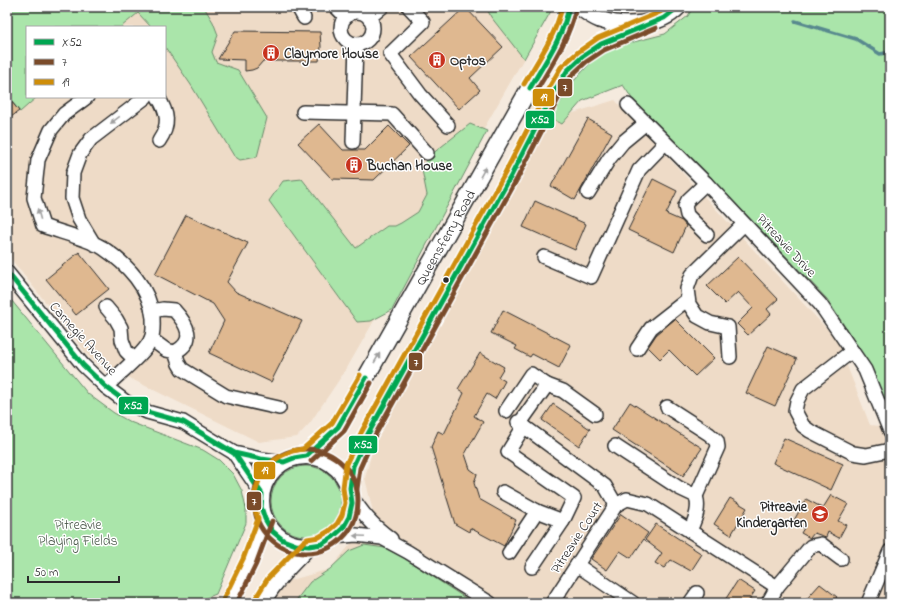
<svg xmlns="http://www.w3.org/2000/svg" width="897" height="610" font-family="'Indie Flower',sans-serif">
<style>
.built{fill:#eedbc7;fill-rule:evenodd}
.green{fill:#aae5aa;stroke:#6a886a}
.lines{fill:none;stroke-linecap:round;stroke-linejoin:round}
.stream{stroke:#58898e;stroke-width:3.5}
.building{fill:#dfb890;stroke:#2b2b2b}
.minor-casing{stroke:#2b2b2b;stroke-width:16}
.major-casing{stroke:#2b2b2b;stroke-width:19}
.minor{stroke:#fff;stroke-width:13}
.major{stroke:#fff;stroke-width:16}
.bus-1-casing{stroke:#fff;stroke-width:8}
.bus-2-casing{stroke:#fff;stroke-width:8}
.bus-3-casing{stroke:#fff;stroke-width:8}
.bus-1{stroke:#00a651;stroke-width:5}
.bus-2{stroke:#7a4b2a;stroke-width:5}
.bus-3{stroke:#ce8d09;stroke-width:5}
.oneway{fill:#a0a0a0}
.bus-dot{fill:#2b2b2b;stroke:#fff;stroke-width:1.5}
.labels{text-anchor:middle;stroke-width:3;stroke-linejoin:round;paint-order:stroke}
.poi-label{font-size:14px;font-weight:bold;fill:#2b2b2b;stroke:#fff;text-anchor:start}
.street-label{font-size:14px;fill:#2b2b2b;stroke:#fff}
.park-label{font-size:14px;fill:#4b5a4b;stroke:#fff}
.line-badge{stroke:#fff;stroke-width:1.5}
.badge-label{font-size:11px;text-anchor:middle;font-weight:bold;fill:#fff}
</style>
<rect width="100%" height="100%" fill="#f5eade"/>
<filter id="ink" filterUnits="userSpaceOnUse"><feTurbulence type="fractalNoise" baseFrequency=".025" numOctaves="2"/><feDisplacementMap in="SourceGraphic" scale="8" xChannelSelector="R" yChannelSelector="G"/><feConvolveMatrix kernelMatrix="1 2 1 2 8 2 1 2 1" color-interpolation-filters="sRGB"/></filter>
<g filter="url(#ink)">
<g class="built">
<path d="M7 7H550L551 11 347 368 310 423 297 437 259 442 91 359 7 254ZM27 27H165V97H27Z"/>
<polygon points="615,100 837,340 870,425 890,427 890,603 265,603 281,583 330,569 374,516 365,478 385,403 538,124"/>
</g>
<g class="green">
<polygon points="7,7 204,7 213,22 218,35 212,52 216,62 238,70 267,118 257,157 240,160 234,156 191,85 165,47 165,27 151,27 138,13 121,27 27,27 27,97 37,97 20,112 7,95"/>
<polygon points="486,7 550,7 551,11 524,59 491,17"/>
<polygon points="693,7 890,7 890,411 872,369 827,299 717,184 633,100 623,85 582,101 562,124 551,118 572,83 596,57 618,46 665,34 688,16"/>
<polygon points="470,124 487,131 392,310 371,321 357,322 269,201 283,181 302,179 356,248 387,226 395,226 401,223 418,212 427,195 422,170 427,158"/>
<polygon points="7,295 88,394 114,413 130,422 203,450 219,460 233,474 242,491 246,509 246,523 216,594 201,600 200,603 7,603"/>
<circle cx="306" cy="501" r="35"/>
<polygon points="364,545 385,548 404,558 473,603 294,603 310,582 330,569 349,551"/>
</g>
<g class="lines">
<polyline class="stream" points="795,21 856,39 880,54 890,52"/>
</g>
<g class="building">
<polygon points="465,7 503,47 470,78 480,90 459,109 411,57"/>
<polygon points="235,31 320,32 321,47 319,61 263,61 257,68 252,70 245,71 245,60 218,59"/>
<polygon points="7,96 19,111 7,120"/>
<polygon points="588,119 612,133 575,200 551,186"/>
<polygon points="319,124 343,150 365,150 389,126 409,146 374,180 332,179 298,143"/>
<polygon points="653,179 677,191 666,214 682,221 686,226 674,252 628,230"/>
<polygon points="535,201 586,224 575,250 523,227"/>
<polygon points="186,215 248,243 227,282 236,292 302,321 271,382 209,353 224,321 213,304 155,274"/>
<polygon points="79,252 109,289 76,315 46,279"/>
<polygon points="738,257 778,299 767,309 771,314 748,335 737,324 753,308 738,292 725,304 707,286"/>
<polygon points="503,310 571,345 559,368 532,354 530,357 515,349 517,346 491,333"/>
<polygon points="675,319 714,358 695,376 669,350 660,359 648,347 656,335"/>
<polygon points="768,346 797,359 775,406 746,393"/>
<polygon points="480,353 504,367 498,377 505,381 495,399 487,394 474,416 483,422 465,454 470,469 477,474 474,483 479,499 516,520 504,546 470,528 469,532 455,524 431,447 438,431 444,434 464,393 458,389"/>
<polygon points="630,402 702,448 683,476 612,430"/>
<polygon points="553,404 590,429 579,446 542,420"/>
<polygon points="784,438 843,464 831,490 773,463"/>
<polygon points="831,495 848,504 838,521 846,525 839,538 828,532 826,537 814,533 810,538 801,533 804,528 793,522 806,499 823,508"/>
<polygon points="730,498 747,508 731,535 714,524"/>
<polygon points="621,514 648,533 631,558 620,551 607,570 591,559"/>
<polygon points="656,524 702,554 691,571 671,560 664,568 655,563 662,553 645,540"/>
<polygon points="738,580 755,591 747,603 723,603"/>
<polygon points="820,584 837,597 832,603 803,603"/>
</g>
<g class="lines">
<g class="minor-casing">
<g id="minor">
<polyline points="298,7 304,18"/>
<polyline points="336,7 346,17"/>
<polyline points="409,7 423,22 390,54 420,94 448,125"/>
<circle cx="357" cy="28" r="16"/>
<polyline points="369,18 382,7"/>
<path d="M87 97 64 114 51 130 38 160 34 198 43 226C59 232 89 239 103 248 127 264 150 288 153 318 153 325 154 332 151 339 145 354 118 374 106 387"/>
<path d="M158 97C168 113 170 125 159 141"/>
<polyline points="628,105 706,183 820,304 865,370 890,431"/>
<polyline points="303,112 392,114 427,153"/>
<polyline points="353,142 356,44"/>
<polyline points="706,183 688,200 685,206 687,215 707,235"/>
<polyline points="588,193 609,159 623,142 646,123"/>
<polyline points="94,244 79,219 72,198 73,173 80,154 91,139 146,97"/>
<polyline points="544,257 591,277 639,170 665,143"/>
<polyline points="7,272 83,365 106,387 126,402 147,412 183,422 234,453 261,459 284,462"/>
<polyline points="106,307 116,319 121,328 122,340 126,351 134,359"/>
<path d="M152 311 163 309 174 310C187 324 197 341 175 352"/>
<polyline points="151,339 166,350 175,352 179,364 182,369 226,396 279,408"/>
<polyline points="637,349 651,328 688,299"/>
<polyline points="852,351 803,389 797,401 795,411 803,426 810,431 853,453 866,455 890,450"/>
<polyline points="730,357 728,327 710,323 697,316 689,304 687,289 692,275 744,224"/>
<polyline points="547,385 563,391 595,414"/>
<polyline points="667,407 709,434 717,441 718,447 696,496"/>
<polyline points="506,411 531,374 547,385 520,423"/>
<polyline points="518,422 605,486 616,505"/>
<path d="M615 446 679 488 696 496C700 509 695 519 690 531"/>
<polyline points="234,453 262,494"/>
<polyline points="503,492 537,511 563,521 574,498 508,452 524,426"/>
<path d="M350 494C363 514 371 524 391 539"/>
<polyline points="333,537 356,535 382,538 408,552 490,603"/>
<polyline points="509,553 537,511"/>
<polyline points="577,565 633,603"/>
<polyline points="532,567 563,521"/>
<polyline points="552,603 616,505 627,499 648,504 777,587"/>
<polyline points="690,603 697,593"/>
<polyline points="768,603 777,587 811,546 821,544 841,559"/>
<polyline points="868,603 890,551"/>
</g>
</g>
<g class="major-casing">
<g id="major">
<path d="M580 7C586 12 593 17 601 20 625 28 660 26 678 7"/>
<path id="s1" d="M306 456 338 427 561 32 567 17 569 7"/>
<circle cx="306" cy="501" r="45"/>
<polyline points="350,488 353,466 368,434 511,176 553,94 567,71 582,57 601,44 653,22"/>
<polyline points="229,603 249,562 265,519"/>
<path d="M261 603C276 579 289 566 309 546"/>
</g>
</g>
<use href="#minor" class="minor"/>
<use href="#major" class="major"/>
<g class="bus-1-casing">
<g id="bus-1">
<path d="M530 88C545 62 563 37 569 7"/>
<polyline points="7,272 83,365 106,387 126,402 147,412 183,422 234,453 262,494 261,507 265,519 272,531 283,540 296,545 309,546 322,544 333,537 343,528 349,517 352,503 350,488 353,466 368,434 511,176 553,94 567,71 582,57 601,44 664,18 678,7"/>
<polyline points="216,443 234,453 261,459 284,462 294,458 306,456 338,427 366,378"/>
</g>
</g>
<g class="bus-2-casing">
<g id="bus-2">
<path d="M535 93C551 66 569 39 576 8"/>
<circle cx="306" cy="501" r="52"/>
<polyline points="311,461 344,431 371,383"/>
<polyline points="357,489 360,468 374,437 517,179 559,97 572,75 586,62 604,50 656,28"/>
<polyline points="237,603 256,564 272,521"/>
</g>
</g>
<g class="bus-3-casing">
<g id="bus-3">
<path d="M524 84C538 60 556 35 562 7"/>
<polyline points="255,599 268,578 304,541 307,539 319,537 329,531 337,524 342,515 345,503 343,488 346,464 362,431 505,173 547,91 561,67 578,52 598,38 660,12 667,7"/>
<polyline points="223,600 243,559 258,519 254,506 255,493 260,477 269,464 281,456 292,451 303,449 332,423 360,375"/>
</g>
</g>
<use href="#bus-1" class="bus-1"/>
<use href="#bus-2" class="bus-2"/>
<use href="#bus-3" class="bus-3"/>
</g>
<defs><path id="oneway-solid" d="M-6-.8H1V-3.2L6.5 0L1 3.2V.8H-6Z"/></defs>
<g class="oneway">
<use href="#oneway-solid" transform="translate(115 120) rotate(143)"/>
<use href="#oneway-solid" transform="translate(483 172) rotate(-61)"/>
<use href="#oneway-solid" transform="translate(39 214) rotate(-106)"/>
<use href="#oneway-solid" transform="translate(377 358) rotate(-60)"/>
<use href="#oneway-solid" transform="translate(359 536) rotate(-178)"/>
</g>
</g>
<defs>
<g id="building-disc" transform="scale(0.9)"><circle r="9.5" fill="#c8321e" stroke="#fff"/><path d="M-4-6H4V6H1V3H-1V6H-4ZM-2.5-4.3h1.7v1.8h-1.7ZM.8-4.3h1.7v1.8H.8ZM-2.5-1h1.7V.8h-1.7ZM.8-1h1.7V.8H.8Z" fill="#fff"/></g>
<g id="school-disc" transform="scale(0.9)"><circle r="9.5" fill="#c8321e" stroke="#fff"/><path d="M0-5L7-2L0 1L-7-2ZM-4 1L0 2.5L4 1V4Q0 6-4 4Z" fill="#fff"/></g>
</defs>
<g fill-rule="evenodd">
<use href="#building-disc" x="271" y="53"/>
<use href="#building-disc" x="437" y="60"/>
<use href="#building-disc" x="354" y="165"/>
<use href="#school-disc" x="820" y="514"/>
</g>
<circle class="bus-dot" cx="446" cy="280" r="3.5"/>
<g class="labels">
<g class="poi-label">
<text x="284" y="58">Claymore House</text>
<text x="450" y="65">Optos</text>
<text x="367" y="170">Buchan House</text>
<text x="807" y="511" text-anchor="end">Pitreavie<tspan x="807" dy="16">Kindergarten</tspan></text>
</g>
<g class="street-label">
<text dy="5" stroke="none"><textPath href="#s1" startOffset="261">Queensferry Road</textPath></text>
<text transform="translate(787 245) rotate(47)" y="5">Pitreavie Drive</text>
<text transform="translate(84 338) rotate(48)" y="5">Carnegie Avenue</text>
<text transform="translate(576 537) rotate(-57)" y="5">Pitreavie Court</text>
</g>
<g class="park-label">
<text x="78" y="529">Pitreavie<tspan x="78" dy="16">Playing Fields</tspan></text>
</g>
</g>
<g class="line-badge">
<rect x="557" y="78" width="16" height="19" rx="4" fill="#7a4b2a"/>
<rect x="532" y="88" width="23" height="19" rx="4" fill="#ce8d09"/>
<rect x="525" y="110" width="30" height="19" rx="4" fill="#00a651"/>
<rect x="408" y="352" width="15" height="19" rx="4" fill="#7a4b2a"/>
<rect x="118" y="396" width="31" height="19" rx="4" fill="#00a651"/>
<rect x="348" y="435" width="30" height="19" rx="4" fill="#00a651"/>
<rect x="253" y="461" width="23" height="19" rx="4" fill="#ce8d09"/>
<rect x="246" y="491" width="16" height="20" rx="4" fill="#7a4b2a"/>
</g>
<g class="badge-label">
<text x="565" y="91">7</text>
<text x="544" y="101">19</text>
<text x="540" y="123">X52</text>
<text x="416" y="366">7</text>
<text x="133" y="409">X52</text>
<text x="363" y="448">X52</text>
<text x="265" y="474">19</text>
<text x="254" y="505">7</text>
</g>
<rect width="897" height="610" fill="none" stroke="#fff" stroke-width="24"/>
<rect x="12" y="12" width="873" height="586" fill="none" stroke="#2b2b2b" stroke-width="1.5" filter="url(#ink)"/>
<rect x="26" y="26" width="140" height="72" fill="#ffffff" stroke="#aaaaaa"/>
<rect x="34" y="39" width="20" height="6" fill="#00a651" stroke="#aaaaaa"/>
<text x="62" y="46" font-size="12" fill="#2b2b2b">X52</text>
<rect x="34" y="59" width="20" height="6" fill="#7a4b2a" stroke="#aaaaaa"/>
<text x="62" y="66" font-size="12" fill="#2b2b2b">7</text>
<rect x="34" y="79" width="20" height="6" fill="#ce8d09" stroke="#aaaaaa"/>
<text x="62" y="86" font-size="12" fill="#2b2b2b">19</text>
<path d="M28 576v6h91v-6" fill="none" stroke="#2b2b2b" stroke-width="2"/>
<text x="34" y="576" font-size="12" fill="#2b2b2b" stroke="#ffffff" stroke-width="3" paint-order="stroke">50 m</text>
</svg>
